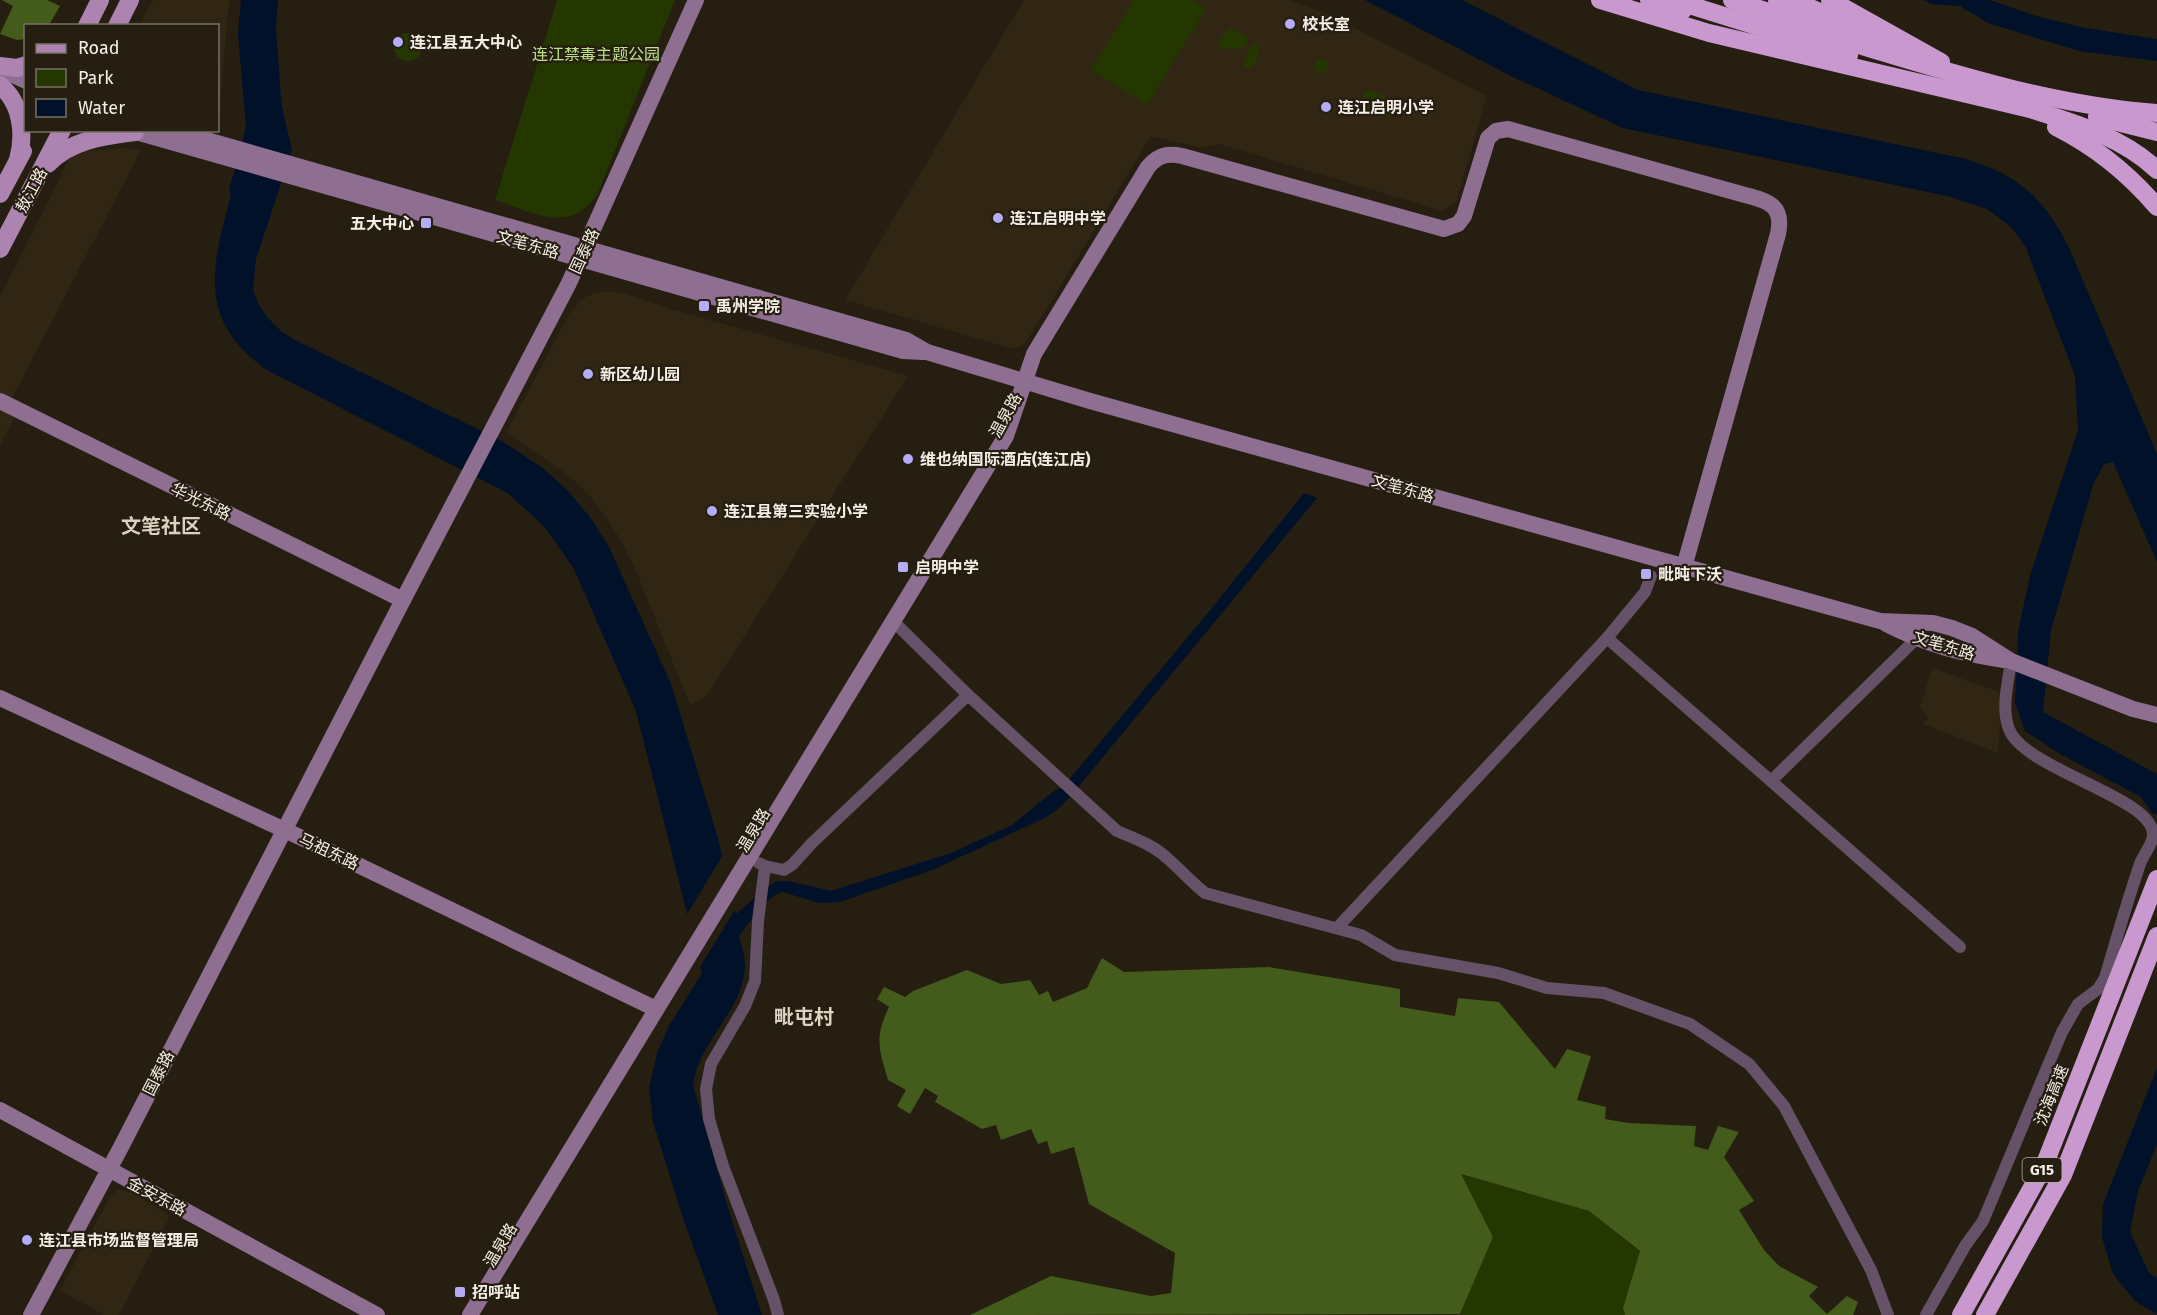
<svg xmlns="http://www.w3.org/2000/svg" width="2157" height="1315" font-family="'Fira Sans','Noto Sans SC',sans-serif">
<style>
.built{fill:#312613}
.green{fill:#243700}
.forest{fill:#435b1b}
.water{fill:#001129}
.pier{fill:#251e11}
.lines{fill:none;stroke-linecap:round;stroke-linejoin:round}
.street{stroke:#655268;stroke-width:12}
.secondary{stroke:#8e6e91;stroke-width:16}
.primary{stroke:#ad84b1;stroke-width:18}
.highway{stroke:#c998cf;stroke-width:18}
.poi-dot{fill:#b5acf8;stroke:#251e11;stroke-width:2}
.labels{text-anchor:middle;stroke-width:4.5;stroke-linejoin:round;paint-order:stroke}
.shield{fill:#251e11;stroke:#b6b0a6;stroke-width:1.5}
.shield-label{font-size:15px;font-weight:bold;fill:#f4eee6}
.poi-label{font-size:16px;font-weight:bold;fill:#f4eee6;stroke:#251e11;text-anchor:start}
.park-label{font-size:16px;fill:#bee48a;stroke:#251e11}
.street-label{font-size:16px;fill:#f4eee6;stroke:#251e11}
.quarter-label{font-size:20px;font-weight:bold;fill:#ddd2c1;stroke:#251e11}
</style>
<rect width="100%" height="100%" fill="#251e11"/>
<g class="built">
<polygon points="153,0 229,0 218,129 218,26 139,25"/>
<polygon points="1024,0 1290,0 1329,15 1487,96 1456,202 1443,211 1219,144 1203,148 1151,136 1025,344 1014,349 845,300"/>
<polygon points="128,148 141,150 11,400 0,394 0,297 73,152"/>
<polygon points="605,291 624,293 671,309 908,376 706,697 690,705 636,571 620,539 606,517 589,495 567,474 506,433 569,314 579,302 587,296"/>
<polygon points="0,410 15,417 0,445"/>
<polygon points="1932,668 2002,693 1998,753 1923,724 1928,718 1920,707"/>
<polygon points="118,1190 131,1192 170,1216 119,1315 104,1315 60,1290 110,1197"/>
</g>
<g class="green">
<path d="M557 0H675L599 191C572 236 534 213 495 200Z"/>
<polygon points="1134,0 1193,0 1206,9 1147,105 1091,70"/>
<polygon points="1231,28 1247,37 1248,43 1243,48 1220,49 1218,46 1222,37"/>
<circle cx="408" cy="47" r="14"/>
<path d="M1255 43C1264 49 1256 64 1249 69L1245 68C1242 59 1249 49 1255 43Z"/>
<circle cx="1321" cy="66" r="7"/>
<path d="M1369 90H1373C1382 96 1399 102 1396 114L1393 117 1366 114C1357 108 1361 101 1364 93Z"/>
<polygon points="1460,1174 1589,1211 1640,1252 1623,1308 1625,1315 1455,1315 1460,1314 1493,1237"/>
</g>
<g class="forest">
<polygon points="2,0 47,0 60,6 49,25 26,26 25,39 17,40 0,34 13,6"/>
<path d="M1102 958 1124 972 1269 967 1400 989V1007L1455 1016 1458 998 1499 1002 1555 1069 1567 1049 1591 1056 1577 1100 1606 1107 1605 1119 1628 1123 1696 1126 1694 1146 1708 1150 1718 1126 1739 1132 1724 1157 1754 1201 1739 1210 1764 1250 1779 1266 1818 1287 1809 1296 1827 1314 1847 1296 1858 1302 1853 1315H1625L1623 1308 1640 1251 1589 1211 1461 1174 1493 1237 1460 1314 970 1315 1051 1276 1151 1296 1171 1293 1175 1253 1089 1204 1074 1147 1051 1154 1047 1141 1038 1144 1031 1129 1001 1140 996 1125 982 1129 935 1102 938 1096 925 1088 910 1114 897 1106 906 1090 888 1080C879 1049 874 1038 889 1007L877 999 884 987 905 997 913 991 967 970 1001 984 1030 980 1039 995 1048 991 1053 1002 1087 988Z"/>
</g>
<g class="water">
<path d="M241 0H278L276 27 280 86 282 107 292 150 256 259 253 290 259 305 267 317 282 332 295 340 502 441 544 469 568 491 590 517 609 547 671 684 717 835 736 914 769 886 778 881H788L831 891 951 853 1012 825 1055 790 1062 788 1211 609 1304 493 1317 498 1070 797 1058 809 1045 818 932 870 840 902 819 903 783 892C767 895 749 923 739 936 741 944 744 953 745 963 746 1009 699 1039 693 1085L730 1215 762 1315H718L683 1218 653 1122 649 1088 657 1053 669 1026 702 973 636 711 574 569 545 527 509 494 267 370C196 320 212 267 231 195L229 188 237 164 246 126 238 34Z"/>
<path d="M1365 0H1462L1638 90 1966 159C2019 175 2045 199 2069 248L2157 454V562L2113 462 2104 464 2093 485 2051 630 2043 712 2157 774V815L2152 813 2141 797 2060 754 2025 731 2015 703 2018 632 2030 576 2078 430 2075 376 2071 365 2026 248 2019 237 2010 226 1987 209 1947 196 1623 128 1511 76Z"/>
<polygon points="1924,0 1990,0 2036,16 2085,28 2157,39 2157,61 2079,51 1988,23 1960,6 1932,4"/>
<polygon points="2157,1068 2157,1144 2138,1191 2130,1232 2149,1273 2157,1278 2157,1314 2136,1302 2113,1274 2102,1237 2103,1204"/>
</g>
<polygon class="pier" points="724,853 737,907 698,970 686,916"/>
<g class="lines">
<g class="street">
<path d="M893 621 968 695 1117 831C1134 838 1153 845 1167 858 1180 869 1191 882 1205 893L1361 935 1395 955 1498 973 1547 988 1604 993 1690 1024 1749 1064 1784 1106 1871 1270 1888 1315"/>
<polyline points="1607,638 1771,781"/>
<polyline points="1916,639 1771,781 1960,947"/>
<polyline points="759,863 765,866 784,870 792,865 812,843 968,695"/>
<polyline points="765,866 758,921 755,981 745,1006 711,1064 706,1089 709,1119 723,1166 774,1300 778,1315"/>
<polyline points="1337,928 1607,638 1645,592 1651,576"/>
<path d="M1926 1315 1965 1246 1983 1221 2062 1032 2078 1004 2098 989 2105 978C2116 940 2127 902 2140 864 2143 855 2153 844 2153 835 2154 797 2024 770 2009 729 2001 709 2008 683 2011 661"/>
</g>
<g class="secondary">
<polyline points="0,69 26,81"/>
<polyline points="129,130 903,351 923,352"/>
<polyline points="172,130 906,340 927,352 1090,401 1880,621 1933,623 1952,628 1972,636 2011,661 2133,709 2157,715"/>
<polyline points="0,401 403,600"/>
<path d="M1886 624C1927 645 1959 653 2004 660"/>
<polyline points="0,698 304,839 656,1009"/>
<polyline points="0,1110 377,1315"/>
<polyline points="31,1315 121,1147 403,600 569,283 696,0"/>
<path d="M470 1315 1006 436 1034 354 1148 167C1158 155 1167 153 1182 156L1444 229 1458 224 1464 216 1488 138 1496 131 1508 129 1745 195C1769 201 1784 206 1778 234L1684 567"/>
</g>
<g class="primary">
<polyline points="87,26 100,0"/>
<polyline points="117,26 130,0"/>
<polyline points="0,66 17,68 26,65"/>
<path d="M0 85C22 104 25 134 18 160"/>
<path d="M48 164C70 140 105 136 135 132"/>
<polyline points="0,194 23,151"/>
<polyline points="0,249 62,130"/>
</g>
<g class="highway">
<path d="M1600 0 1709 33 2030 109C2074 123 2123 137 2157 170"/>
<polyline points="1649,0 1683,10"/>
<polyline points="1673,0 1849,55"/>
<polyline points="1732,0 1845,37"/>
<polyline points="1777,0 1814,15"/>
<polyline points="1830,0 1941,62"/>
<polyline points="1806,6 1901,48"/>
<path d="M1832 37C1939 69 2046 105 2157 113"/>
<polyline points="2097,117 2157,132"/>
<path d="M2056 127C2096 147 2128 173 2157 207"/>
<polyline points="1961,1315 2044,1166 2157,879"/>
<polyline points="1985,1315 2063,1175 2157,936"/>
</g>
</g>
<g class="poi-dot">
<circle cx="1290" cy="24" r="6"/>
<circle cx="398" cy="42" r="6"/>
<circle cx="1326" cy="107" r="6"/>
<circle cx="998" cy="218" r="6"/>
<rect x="420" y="217" width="12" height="12" rx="3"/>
<rect x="698" y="300" width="12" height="12" rx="3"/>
<circle cx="588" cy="374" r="6"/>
<circle cx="908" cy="459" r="6"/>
<circle cx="712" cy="511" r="6"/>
<rect x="897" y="561" width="12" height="12" rx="3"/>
<rect x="1640" y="568" width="12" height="12" rx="3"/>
<circle cx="27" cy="1240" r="6"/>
<rect x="454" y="1286" width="12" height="12" rx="3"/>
</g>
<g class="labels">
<rect class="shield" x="2022.5" y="1158" width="39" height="24" rx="4.5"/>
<g class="shield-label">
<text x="2042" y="1175">G15</text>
</g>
<g class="poi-label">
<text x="1302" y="30">校长室</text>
<text x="410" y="48">连江县五大中心</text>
<text x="1338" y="113">连江启明小学</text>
<text x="1010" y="224">连江启明中学</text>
<text x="414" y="229" text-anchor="end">五大中心</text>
<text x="716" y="312">禹州学院</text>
<text x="600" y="380">新区幼儿园</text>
<text x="920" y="465">维也纳国际酒店(连江店)</text>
<text x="724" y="517">连江县第三实验小学</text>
<text x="915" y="573">启明中学</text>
<text x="1658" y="580">毗旽下沃</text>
<text x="39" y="1246">连江县市场监督管理局</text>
<text x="472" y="1298">招呼站</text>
</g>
<g class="park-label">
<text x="596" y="60">连江禁毒主题公园</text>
</g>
<g class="street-label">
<text transform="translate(31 190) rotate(-62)" y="6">敖江路</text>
<text transform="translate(528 244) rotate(16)" y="6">文笔东路</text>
<text transform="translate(584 251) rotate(-65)" y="6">国泰路</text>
<text transform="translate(1005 415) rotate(-61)" y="6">温泉路</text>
<text transform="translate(1403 488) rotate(16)" y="6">文笔东路</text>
<text transform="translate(201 501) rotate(26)" y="6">华光东路</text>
<text transform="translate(1944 645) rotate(17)" y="6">文笔东路</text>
<text transform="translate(753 830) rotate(-59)" y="6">温泉路</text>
<text transform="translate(329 851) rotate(25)" y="6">马祖东路</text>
<text transform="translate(158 1073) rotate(-63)" y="6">国泰路</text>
<text transform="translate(2051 1095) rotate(-68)" y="6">沈海高速</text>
<text transform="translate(157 1196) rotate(28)" y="6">金安东路</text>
<text transform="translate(500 1245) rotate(-59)" y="6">温泉路</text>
</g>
<g class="quarter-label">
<text x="161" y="533">文笔社区</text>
<text x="804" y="1024">毗屯村</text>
</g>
</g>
<rect x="24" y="24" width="195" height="108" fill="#251e11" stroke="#787166" stroke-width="1.5"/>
<rect x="36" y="44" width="30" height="9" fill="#ad84b1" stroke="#787166" stroke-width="1.5"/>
<text x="78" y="54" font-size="18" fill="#f4eee6">Road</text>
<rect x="36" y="69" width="30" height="18" fill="#243700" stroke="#787166" stroke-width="1.5"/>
<text x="78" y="84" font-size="18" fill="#f4eee6">Park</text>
<rect x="36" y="99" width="30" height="18" fill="#001129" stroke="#787166" stroke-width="1.5"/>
<text x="78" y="114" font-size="18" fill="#f4eee6">Water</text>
</svg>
